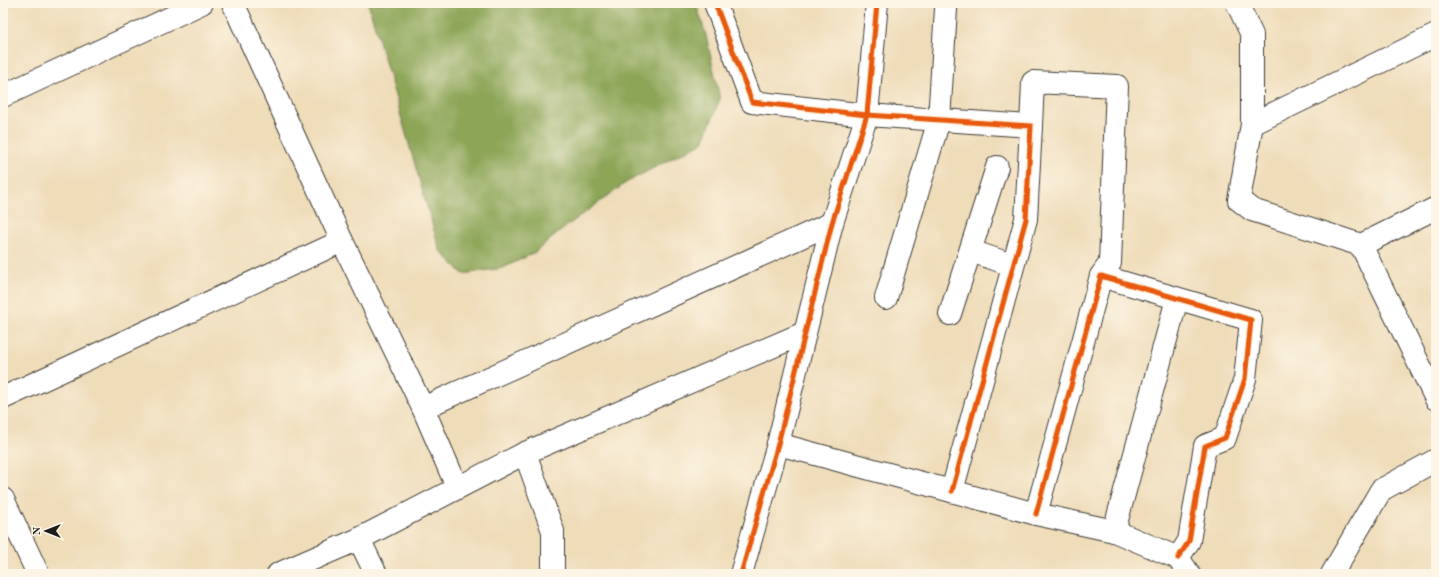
<svg xmlns="http://www.w3.org/2000/svg" width="1439" height="577" font-family="'Old Standard TT',serif">
<style>
.forest{fill:#8ca556;stroke:#546039}
.lines{fill:none;stroke-linecap:round;stroke-linejoin:round}
.minor-casing{stroke:#3c3934;stroke-width:24}
.minor{stroke:#fff;stroke-width:22}
.cycleway-casing{stroke:#fcf5e5;stroke-width:8}
.cycleway{stroke:#e8590c;stroke-width:5}
</style>
<rect width="100%" height="100%" fill="#fcf5e5"/>
<filter id="ink" filterUnits="userSpaceOnUse"><feTurbulence type="fractalNoise" baseFrequency=".025" numOctaves="2"/><feDisplacementMap in="SourceGraphic" scale="8" xChannelSelector="R" yChannelSelector="G"/><feConvolveMatrix kernelMatrix="1 2 1 2 8 2 1 2 1" color-interpolation-filters="sRGB"/></filter>
<filter id="wash" filterUnits="userSpaceOnUse"><feTurbulence type="fractalNoise" baseFrequency=".012" numOctaves="4" result="noise"/><feDisplacementMap in="SourceGraphic" scale="16" xChannelSelector="R" yChannelSelector="G"/><feGaussianBlur stdDeviation="0.9" result="paint"/><feColorMatrix in="noise" values="0 0 0 0 0 0 0 0 0 0 0 0 0 0 0 0 0 1.4 0 .05"/><feComposite in="paint" operator="in"/></filter>
<g filter="url(#wash)">
<rect width="100%" height="100%" fill="#efdcb9"/>
<polygon class="forest" points="368,3 696,3 706,35 720,99 703,142 627,182 568,225 534,253 503,268 463,274 440,251"/>
</g>
<g filter="url(#ink)">
<g class="lines">
<g class="minor-casing">
<g id="minor">
<polyline points="233,3 342,241 423,408 457,487"/>
<polyline points="715,3 752,102 867,115 1031,126 1026,219 952,491"/>
<polyline points="1237,3 1252,35 1252,124 1239,200 1252,210 1361,245 1436,208"/>
<polyline points="3,96 202,3"/>
<polyline points="1252,124 1436,35"/>
<polyline points="1031,126 1033,82 1117,86 1110,263 1101,276"/>
<polyline points="1361,245 1436,399"/>
<polyline points="971,251 1012,265"/>
<polyline points="886,298 939,120 946,9"/>
<polyline points="950,314 997,167"/>
<polyline points="3,398 342,241"/>
<polyline points="423,408 832,223"/>
<polyline points="778,444 1036,514 1114,531 1178,558 1189,574"/>
<polyline points="525,453 553,531 553,574"/>
<polyline points="3,499 38,574"/>
<polyline points="1036,514 1101,276 1251,320 1245,379 1225,438 1205,446 1189,541 1178,558"/>
<polyline points="1114,531 1177,299"/>
<polyline points="359,539 376,574"/>
<polyline points="278,574 359,539 525,453 804,333"/>
<polyline points="741,574 778,444 832,223 867,115 877,3"/>
<polyline points="1332,574 1381,490 1436,460"/>
</g>
</g>
<use href="#minor" class="minor"/>
<g class="cycleway-casing">
<g id="cycleway">
<polyline points="715,3 752,102 867,115 1031,126 1026,219 952,491"/>
<polyline points="1036,514 1101,276 1251,320 1245,379 1225,438 1205,446 1189,541 1178,558"/>
<polyline points="741,574 778,444 832,223 867,115 877,3"/>
</g>
</g>
<use href="#cycleway" class="cycleway"/>
</g>
</g>
<rect width="1439" height="577" fill="none" stroke="#fcf5e5" stroke-width="16"/>
<g transform="translate(46 531) rotate(270)" stroke="#fcf5e5" stroke-width="3" paint-order="stroke">
<path d="M0-3L7 15L0 10L-7 15Z" fill="#1c1c1c"/>
<text y="-6" font-size="11" font-weight="bold" text-anchor="middle" fill="#1c1c1c">N</text>
</g>
</svg>
